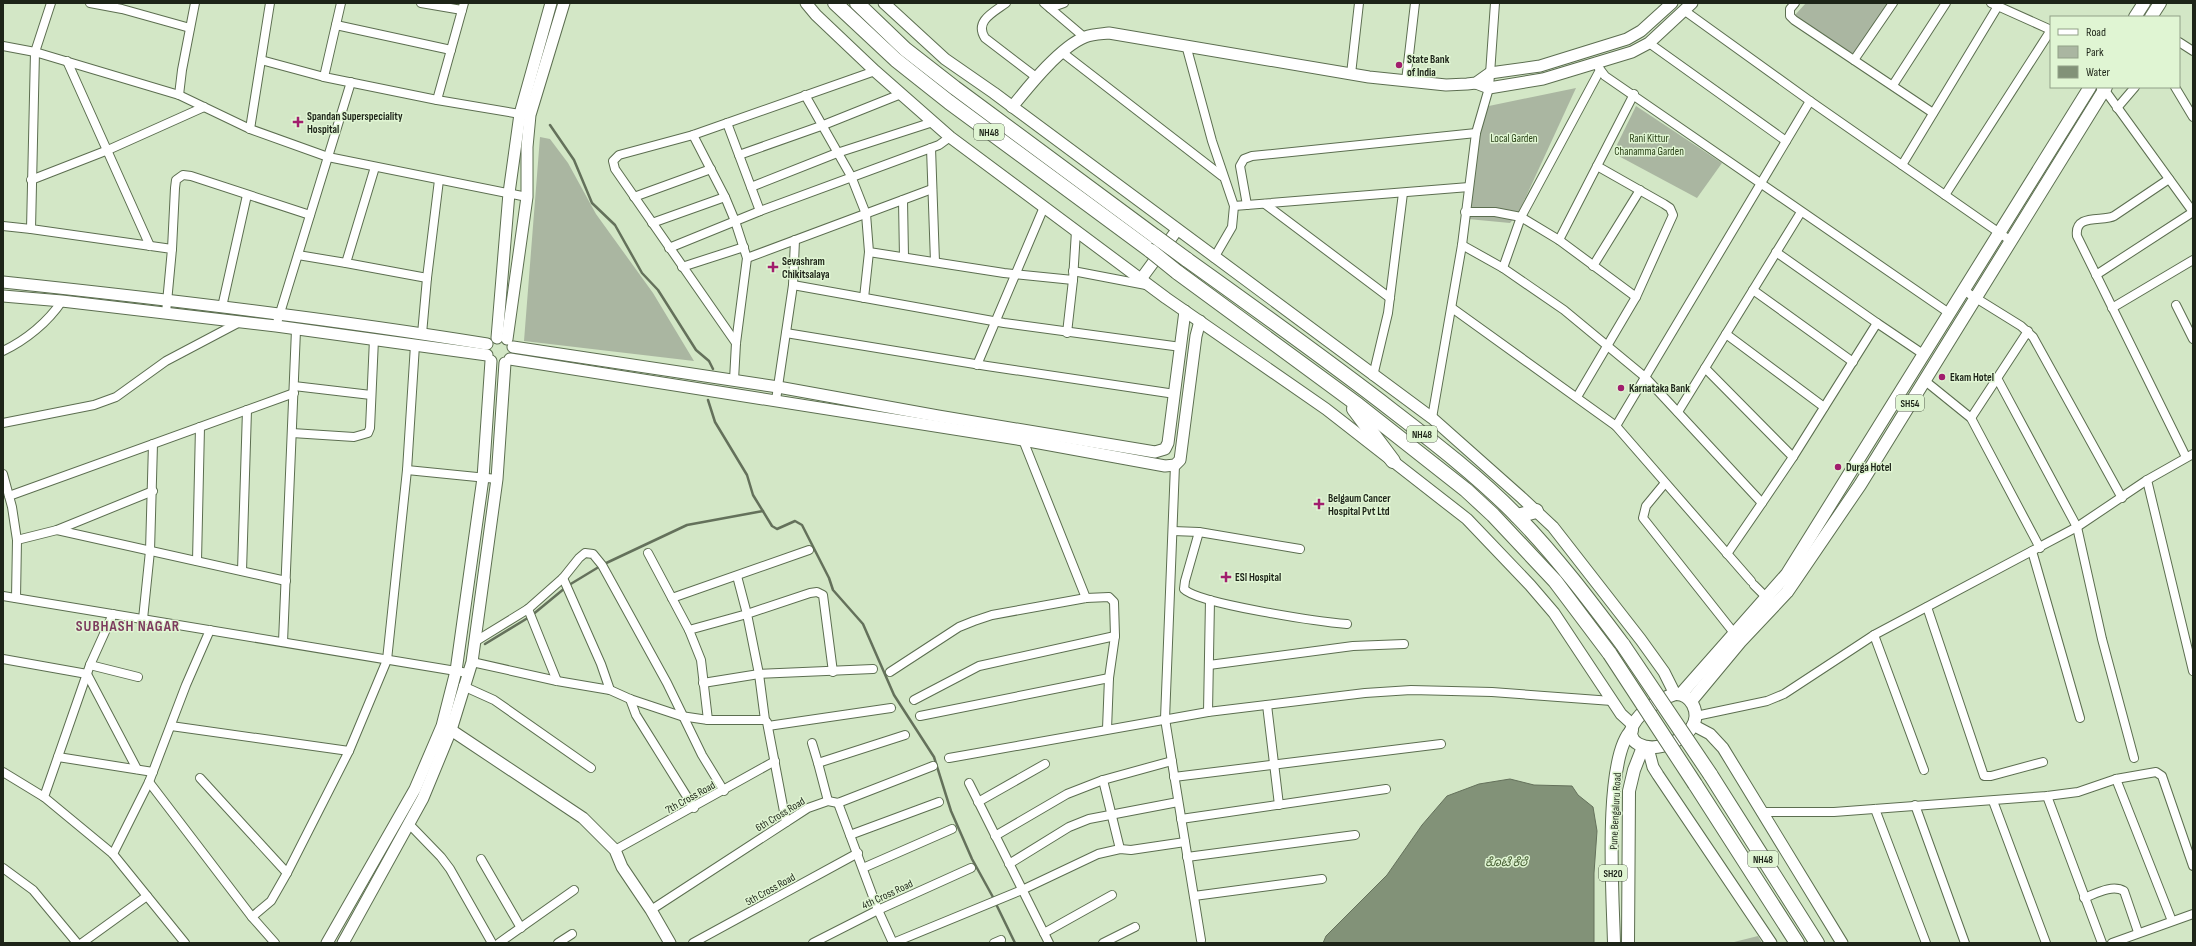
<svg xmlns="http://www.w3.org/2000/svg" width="2196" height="946" font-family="'Sofia Sans Condensed','Noto Sans Kannada',sans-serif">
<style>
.green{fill:#aab6a1}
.water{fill:#829278;stroke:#64715b}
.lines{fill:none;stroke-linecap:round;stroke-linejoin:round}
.stream{stroke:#64715b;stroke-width:2.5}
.street-casing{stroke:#5c6e50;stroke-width:10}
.secondary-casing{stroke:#5c6e50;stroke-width:13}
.primary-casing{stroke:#5c6e50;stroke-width:14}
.highway-casing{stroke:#5c6e50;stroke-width:16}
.street{stroke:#fff;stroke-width:8}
.secondary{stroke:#fff;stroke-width:11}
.primary{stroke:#fff;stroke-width:12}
.highway{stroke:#fff;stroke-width:14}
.highway-bridge-casing{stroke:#5c6e50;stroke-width:16;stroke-linecap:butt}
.highway-bridge{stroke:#fff;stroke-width:14}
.poi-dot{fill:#a11e6d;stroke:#e0f5d3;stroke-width:1.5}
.labels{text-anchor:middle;stroke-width:3;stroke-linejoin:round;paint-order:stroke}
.shield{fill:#e0f5d3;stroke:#586350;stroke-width:1}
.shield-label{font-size:10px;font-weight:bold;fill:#1d2418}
.poi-label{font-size:11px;font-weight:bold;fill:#1d2418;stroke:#e0f5d3;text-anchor:start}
.park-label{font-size:11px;fill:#283f15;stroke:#e0f5d3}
.street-label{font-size:11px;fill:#1d2418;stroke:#e0f5d3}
.water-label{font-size:12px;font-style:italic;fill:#455d32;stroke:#e0f5d3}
.district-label{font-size:15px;font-weight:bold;letter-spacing:1px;fill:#7d3c5e;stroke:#e0f5d3}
</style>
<rect width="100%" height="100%" fill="#d3e7c6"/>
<g class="green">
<polygon points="1806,3 1888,3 1855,55 1795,15"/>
<polygon points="1576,88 1518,214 1510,223 1468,219 1484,107"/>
<polygon points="1636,106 1722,163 1697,198 1613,153"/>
<polygon points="540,137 550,139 568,163 596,214 653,293 694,361 524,341"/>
<polygon points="1758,936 1762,943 1730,943"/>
</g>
<polygon class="water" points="1510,779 1534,785 1572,786 1578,795 1593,807 1597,831 1594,873 1594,943 1323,943 1326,936 1387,875 1422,825 1447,796 1479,784"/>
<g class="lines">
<g class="stream">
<polyline points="550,125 574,160 592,203 615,225 642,273 658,290 696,350 709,361 713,369"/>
<polyline points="708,400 715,422 747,475 753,495 772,526 777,529 795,521 802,525 829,578 833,590 863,624 894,695 934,757 951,811 972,859 994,899"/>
<polyline points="569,585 602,565 687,525 763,511"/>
<polyline points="485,644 531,616 565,588"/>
<polyline points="996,904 1015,943"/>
</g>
<g class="street-casing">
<g id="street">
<polyline points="51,3 35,52 31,229 172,249 166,313"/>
<polyline points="90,3 122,9 190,28"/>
<polyline points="341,3 324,77 437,100"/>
<polyline points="421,3 462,10"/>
<polyline points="464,3 437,100 526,115"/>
<path d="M1006 3C994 12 974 21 985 38L1036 77"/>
<polyline points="1044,3 1084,37"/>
<polyline points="1795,3 1790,9 1790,16 1794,20 1933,113"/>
<polyline points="1991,3 2051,30"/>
<polyline points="1050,8 1064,3"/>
<polyline points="1685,11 1810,101 2011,241"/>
<polyline points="336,25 451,50"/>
<polyline points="2179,42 2193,51"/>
<polyline points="1649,43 1786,141"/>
<polyline points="1186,45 1212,141 1234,206 1232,227 1214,258"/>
<polyline points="3,46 35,52 179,95 250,129 328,157 527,197"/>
<polyline points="1063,53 1222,176"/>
<polyline points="261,60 324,77"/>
<polyline points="1854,60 1893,3"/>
<polyline points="67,61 150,246"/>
<polyline points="1596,64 1605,76 1949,313"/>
<polyline points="1351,74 1359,3"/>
<polyline points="1406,81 1415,3"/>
<polyline points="1893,85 1946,3"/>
<polyline points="2175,87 2193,117"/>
<polyline points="2101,88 2104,89 2193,212"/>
<polyline points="179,95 182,70 195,3"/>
<polyline points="805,95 851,176 866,214 869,252 1004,273 1073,280"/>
<polyline points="2117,108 2135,87"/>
<polyline points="727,123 760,211"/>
<polyline points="250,129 270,3"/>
<polyline points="693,135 725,197 735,221 747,258 736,343 734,380"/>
<polyline points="931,148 935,262"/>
<polyline points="739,155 821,126 901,94"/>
<polyline points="1902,165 1998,6"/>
<polyline points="375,167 346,263 427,278 439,180"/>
<path d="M2169 179 2114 216C2103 222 2074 213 2077 236L2186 457"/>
<polyline points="31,180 108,150 204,107"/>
<polyline points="751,187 837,153 933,122"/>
<polyline points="1945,195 2051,30"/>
<polyline points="634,197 711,169"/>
<polyline points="903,200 904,257"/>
<polyline points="1265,204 1390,298"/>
<polyline points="1247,205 1240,166 1244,159 1252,156 1476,133"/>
<polyline points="1234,206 1469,187"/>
<polyline points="1465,212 1495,212 1521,217 1600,70"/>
<polyline points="652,223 725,197"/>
<polyline points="3,226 31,229"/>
<polyline points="1559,240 1634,94"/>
<polyline points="1462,245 1503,268 1564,310 1645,377 1762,503 1727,554"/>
<polyline points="669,248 760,211 939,145 950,137"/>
<polyline points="172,249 175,188 176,180 183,175 191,176 310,215"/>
<polyline points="1776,252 1877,323"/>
<polyline points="298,255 346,263"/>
<polyline points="747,258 932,189"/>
<polyline points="1593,266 1640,190"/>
<polyline points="682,267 744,247"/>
<polyline points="1503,268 1521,217 1559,240 1636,297"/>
<polyline points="1073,271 1146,285"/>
<polyline points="2096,275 2193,212"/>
<polyline points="793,285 795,240"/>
<polyline points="1753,290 1853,362"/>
<polyline points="1963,290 2021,326 2033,337 2122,498"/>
<polyline points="864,298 869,252"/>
<polyline points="2176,305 2193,339"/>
<polyline points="222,307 247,195"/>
<polyline points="1452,308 1616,426"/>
<polyline points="2112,308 2193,260"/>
<polyline points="276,326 351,82"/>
<polyline points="786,333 987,366 1175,394"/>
<polyline points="1067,333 1073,280 1076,231"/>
<polyline points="422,334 427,278"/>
<polyline points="1726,334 1824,407"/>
<polyline points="736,343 615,169 613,161 619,155 693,135 875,71"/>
<path d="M3 351C26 340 48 322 62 301"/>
<polyline points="977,365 1044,207"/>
<polyline points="1705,368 1801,212"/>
<polyline points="1373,376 1388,313 1403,193"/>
<polyline points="1997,378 2077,527 2102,639 2134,758"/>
<polyline points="1924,380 1971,418 2040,548"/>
<polyline points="294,386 371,395"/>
<polyline points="1577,397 1636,297 1673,215 1670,208 1664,204 1597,166"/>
<polyline points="776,400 793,285 1004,323 1181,347"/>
<polyline points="1678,412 1705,368 1793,457 1762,503"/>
<polyline points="1432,418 1462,245 1476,133 1489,88 1495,3"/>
<polyline points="1971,418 2028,331"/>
<polyline points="3,423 94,405 116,397 166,361 238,323"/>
<polyline points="292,433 354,437 368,433 370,428 374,339"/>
<polyline points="1023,440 1086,598"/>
<polyline points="1793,457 1877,323 1923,354"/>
<polyline points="1175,465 1165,719 1201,940"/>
<polyline points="407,470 497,479"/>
<polyline points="3,474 12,507 17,540 16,598"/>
<polyline points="2147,480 2193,671"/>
<polyline points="1665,483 1646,506 1643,518 1734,633"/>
<polyline points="9,496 294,393"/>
<polyline points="57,530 286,581"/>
<polyline points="1173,531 1199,532 1300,549"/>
<path d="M1199 532 1185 581 1184 589C1198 604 1321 622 1347 624"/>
<polyline points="17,540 57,530 153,491"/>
<polyline points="2032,551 2080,718"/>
<polyline points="648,553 689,630"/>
<polyline points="197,561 200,427"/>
<polyline points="242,571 247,410"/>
<polyline points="563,578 601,664 610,690"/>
<polyline points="1751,581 1616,426 1810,101"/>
<polyline points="1754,585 1769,600"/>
<polyline points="3,596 468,673"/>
<polyline points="672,598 809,550"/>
<polyline points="1927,607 1984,776 1991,776 2043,762"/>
<polyline points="528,609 557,681"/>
<polyline points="143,619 150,551 153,444"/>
<polyline points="1874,635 1924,770"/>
<polyline points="476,641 528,609 563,578 579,558 585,553 593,554 602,565 667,683 702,755 724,791"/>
<polyline points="283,642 296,330"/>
<polyline points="3,659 87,674"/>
<polyline points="472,662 557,681 610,690 630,699 681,716 708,720 765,720 767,722 786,822"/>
<polyline points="90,665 138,677"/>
<polyline points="1209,665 1353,646 1404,644"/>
<polyline points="890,672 959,627 974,621 992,615 1086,598 1109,597 1114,602 1115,636 1109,678 1107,729"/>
<polyline points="87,674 137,769"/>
<polyline points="703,683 759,674 873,669"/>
<polyline points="463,686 494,700 591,768"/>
<polyline points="630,699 636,715 694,808"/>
<polyline points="914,700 979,666 1115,636"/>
<polyline points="1267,705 1279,805"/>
<polyline points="1208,712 1210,600"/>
<polyline points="920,716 1109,678"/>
<polyline points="1696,716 1767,701 1784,694 1874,635 2077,527 2147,480 2193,454"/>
<polyline points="708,720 701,660 689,630 747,614 737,576"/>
<polyline points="765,720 759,674 747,614 810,593 817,592 823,595 833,672"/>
<polyline points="171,726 349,751"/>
<polyline points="768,726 891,708"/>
<polyline points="812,743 818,763 905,735"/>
<polyline points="58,757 153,772"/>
<polyline points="949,758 1208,712 1365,693 1411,690 1492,692 1612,701"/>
<polyline points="818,763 828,801"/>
<polyline points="3,772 44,797 113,854 185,943"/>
<polyline points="1174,777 1441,744"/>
<polyline points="200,778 287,873"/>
<polyline points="2116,779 2172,921"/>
<polyline points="1103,780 1120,849"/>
<polyline points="149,782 252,917 275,943"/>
<polyline points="969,783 1049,943"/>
<polyline points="2047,796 2102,943"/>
<polyline points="44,797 90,665 113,614"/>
<polyline points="1993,801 2046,943"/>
<polyline points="978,802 1045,764"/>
<polyline points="838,803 878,910 893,943"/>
<polyline points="1915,805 1965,943"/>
<polyline points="1875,809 1926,943"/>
<polyline points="1761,812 1834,812 2047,796 2078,792 2116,779 2156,772 2162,776 2193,866"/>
<polyline points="1181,819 1386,789"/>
<polyline points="410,825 441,857 450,869 492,943"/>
<polyline points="850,835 939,802"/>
<polyline points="995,836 1067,794 1103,780 1172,761"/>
<polyline points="615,850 775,761"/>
<polyline points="113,854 149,782 186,685 210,630"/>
<polyline points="1187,857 1355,835"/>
<polyline points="481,859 521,928"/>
<polyline points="1009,864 1069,827 1089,819 1178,802"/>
<polyline points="3,868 33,890 77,943"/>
<polyline points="863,868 952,829"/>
<polyline points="1194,896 1322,879"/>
<path d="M2084 898C2095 894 2112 884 2124 891L2138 932"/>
<polyline points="651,910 808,808 828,801 838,803 933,766"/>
<polyline points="252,917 271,901 287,873 349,751 387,660 407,470 415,345"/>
<polyline points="1044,933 1112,895"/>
<polyline points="82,943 147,896"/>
<polyline points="499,943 574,890"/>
<polyline points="558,943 572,934"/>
<polyline points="693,943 858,853"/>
<polyline points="813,943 878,910 971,868"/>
<polyline points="893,943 1022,890 1098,854 1120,849 1131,850 1185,842"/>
<polyline points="994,943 1001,940"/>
<polyline points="1103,943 1135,927"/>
<polyline points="2112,943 2193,914"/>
</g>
</g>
<g class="secondary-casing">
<g id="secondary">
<polyline points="806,3 816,15 875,71 950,137 1166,298 1326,409 1467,519 1530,585 1554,613 1621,714 1633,725"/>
<polyline points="884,3 945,59 994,93 1432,418 1522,498 1553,527 1641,640 1664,672 1675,694"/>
<polyline points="1476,83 1489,88 1543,79 1632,52 1649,43 1692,3"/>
<path d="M1012 107C1029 86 1060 47 1085 37 1093 34 1101 34 1109 33L1369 77 1446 85 1467 84 1476 83 1490 73 1540 66 1627 39 1641 31 1672 3"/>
<polyline points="1141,279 1177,230"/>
<path d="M3 282C165 299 326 318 487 344"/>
<polyline points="3,296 62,301 276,326 487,355"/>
<polyline points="497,338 509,193 520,114 551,3"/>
<polyline points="507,339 527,197 527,147 530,115 564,3"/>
<polyline points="513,347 778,387 938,416 1155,452 1165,449 1168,443 1185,311"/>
<polyline points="510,359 1023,440 1165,466 1175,465 1180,460 1196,336 1200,321"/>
<polyline points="1693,725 1710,734 1723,748 1842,943"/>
<polyline points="451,730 583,818 615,850 622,867 651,910 670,943"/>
<polyline points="1648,748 1653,767 1658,775 1771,943"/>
<polyline points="327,943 415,789 442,726 456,671 483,478 491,361"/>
<polyline points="343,943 423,798 451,730 472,662 497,479 505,363"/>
</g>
</g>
<g class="primary-casing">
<g id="primary">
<polyline points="2135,17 2144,3"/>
<polyline points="2151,17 2160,3"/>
<path d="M1675 694C1691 693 1701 713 1692 727 1686 737 1673 743 1662 746 1647 750 1624 744 1633 725 1641 710 1660 699 1675 694Z"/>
<polyline points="1681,694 1787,574 2090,87"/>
<polyline points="1691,701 1740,642 1787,592 1860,485 2106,87"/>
<path d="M1614 943C1613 901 1603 756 1632 730"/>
<polyline points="1628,943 1629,791 1634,770 1643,747"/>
</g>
</g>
<g class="highway-casing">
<g id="highway">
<polyline points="835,3 896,60 949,102 1151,251"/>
<polyline points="857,3 905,49 955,88 1156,237"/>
<path d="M1186 259C1256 309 1326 359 1393 411 1436 444 1480 478 1518 517 1556 556 1590 601 1623 645"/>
<polyline points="1177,272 1358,405 1466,490 1493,515 1555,581 1610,654"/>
<polyline points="1354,409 1393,461"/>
<polyline points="1517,516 1536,511"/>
<polyline points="1710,774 1817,943"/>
<polyline points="1695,784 1797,943"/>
</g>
</g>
<use href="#street" class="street"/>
<use href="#secondary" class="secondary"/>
<use href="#primary" class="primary"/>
<use href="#highway" class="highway"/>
<g class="highway-bridge-casing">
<g id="highway-bridge">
<polyline points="1156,237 1186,259"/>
<polyline points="1151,251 1177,272"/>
<polyline points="1623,645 1710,774"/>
<polyline points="1610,654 1695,784"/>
</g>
</g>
<use href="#highway-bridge" class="highway-bridge"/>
</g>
<g class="poi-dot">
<circle cx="1399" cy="65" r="4"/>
<path d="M296 116h4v4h4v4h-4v4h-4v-4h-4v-4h4z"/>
<path d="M771 261h4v4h4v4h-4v4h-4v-4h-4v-4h4z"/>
<circle cx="1942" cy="377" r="4"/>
<circle cx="1621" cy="388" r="4"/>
<circle cx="1838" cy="467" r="4"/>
<path d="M1317 498h4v4h4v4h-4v4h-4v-4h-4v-4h4z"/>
<path d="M1224 571h4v4h4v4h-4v4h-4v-4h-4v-4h4z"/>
</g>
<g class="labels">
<g class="shield">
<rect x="974" y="124" width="30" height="16" rx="3"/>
<rect x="1896" y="395" width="28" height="16" rx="3"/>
<rect x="1407" y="426" width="30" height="16" rx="3"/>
<rect x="1748" y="851" width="30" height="16" rx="3"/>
<rect x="1599" y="865" width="28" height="16" rx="3"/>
</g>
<g class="shield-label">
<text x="989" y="136">NH48</text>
<text x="1910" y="407">SH54</text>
<text x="1422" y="438">NH48</text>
<text x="1763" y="863">NH48</text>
<text x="1613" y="877">SH20</text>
</g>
<g class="poi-label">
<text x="1407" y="63">State Bank<tspan x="1407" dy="13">of India</tspan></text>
<text x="307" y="120">Spandan Superspeciality<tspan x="307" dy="13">Hospital</tspan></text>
<text x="782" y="265">Sevashram<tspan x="782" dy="13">Chikitsalaya</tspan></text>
<text x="1950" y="381">Ekam Hotel</text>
<text x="1629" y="392">Karnataka Bank</text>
<text x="1846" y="471">Durga Hotel</text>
<text x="1328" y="502">Belgaum Cancer<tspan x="1328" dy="13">Hospital Pvt Ltd</tspan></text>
<text x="1235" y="581">ESI Hospital</text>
</g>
<g class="park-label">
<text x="1514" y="142">Local Garden</text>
<text x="1649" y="142">Rani Kittur<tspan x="1649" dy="13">Chanamma Garden</tspan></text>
</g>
<g class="street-label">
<text transform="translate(690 797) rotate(-29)" y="4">7th Cross Road</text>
<text transform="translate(1615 811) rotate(-87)" y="4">Pune Bengaluru Road</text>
<text transform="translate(780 814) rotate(-31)" y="4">6th Cross Road</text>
<text transform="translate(770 889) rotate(-29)" y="4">5th Cross Road</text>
<text transform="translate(887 894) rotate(-25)" y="4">4th Cross Road</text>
</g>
<g class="water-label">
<text x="1506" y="866">ಕೊಟೆ ಕೆರೆ</text>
</g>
<g class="district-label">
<text x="128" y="631">SUBHASH NAGAR</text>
</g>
</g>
<rect width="2196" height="946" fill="none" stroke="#1d2418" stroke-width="8"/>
<rect x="2050" y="16" width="130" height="72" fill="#e0f5d3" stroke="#92a188"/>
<rect x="2058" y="29" width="20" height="6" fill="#ffffff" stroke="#92a188"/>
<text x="2086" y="36" font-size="12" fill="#1d2418">Road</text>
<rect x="2058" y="46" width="20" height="12" fill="#aab6a1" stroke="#92a188"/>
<text x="2086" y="56" font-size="12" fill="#1d2418">Park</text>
<rect x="2058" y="66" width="20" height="12" fill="#829278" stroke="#92a188"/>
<text x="2086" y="76" font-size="12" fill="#1d2418">Water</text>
</svg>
